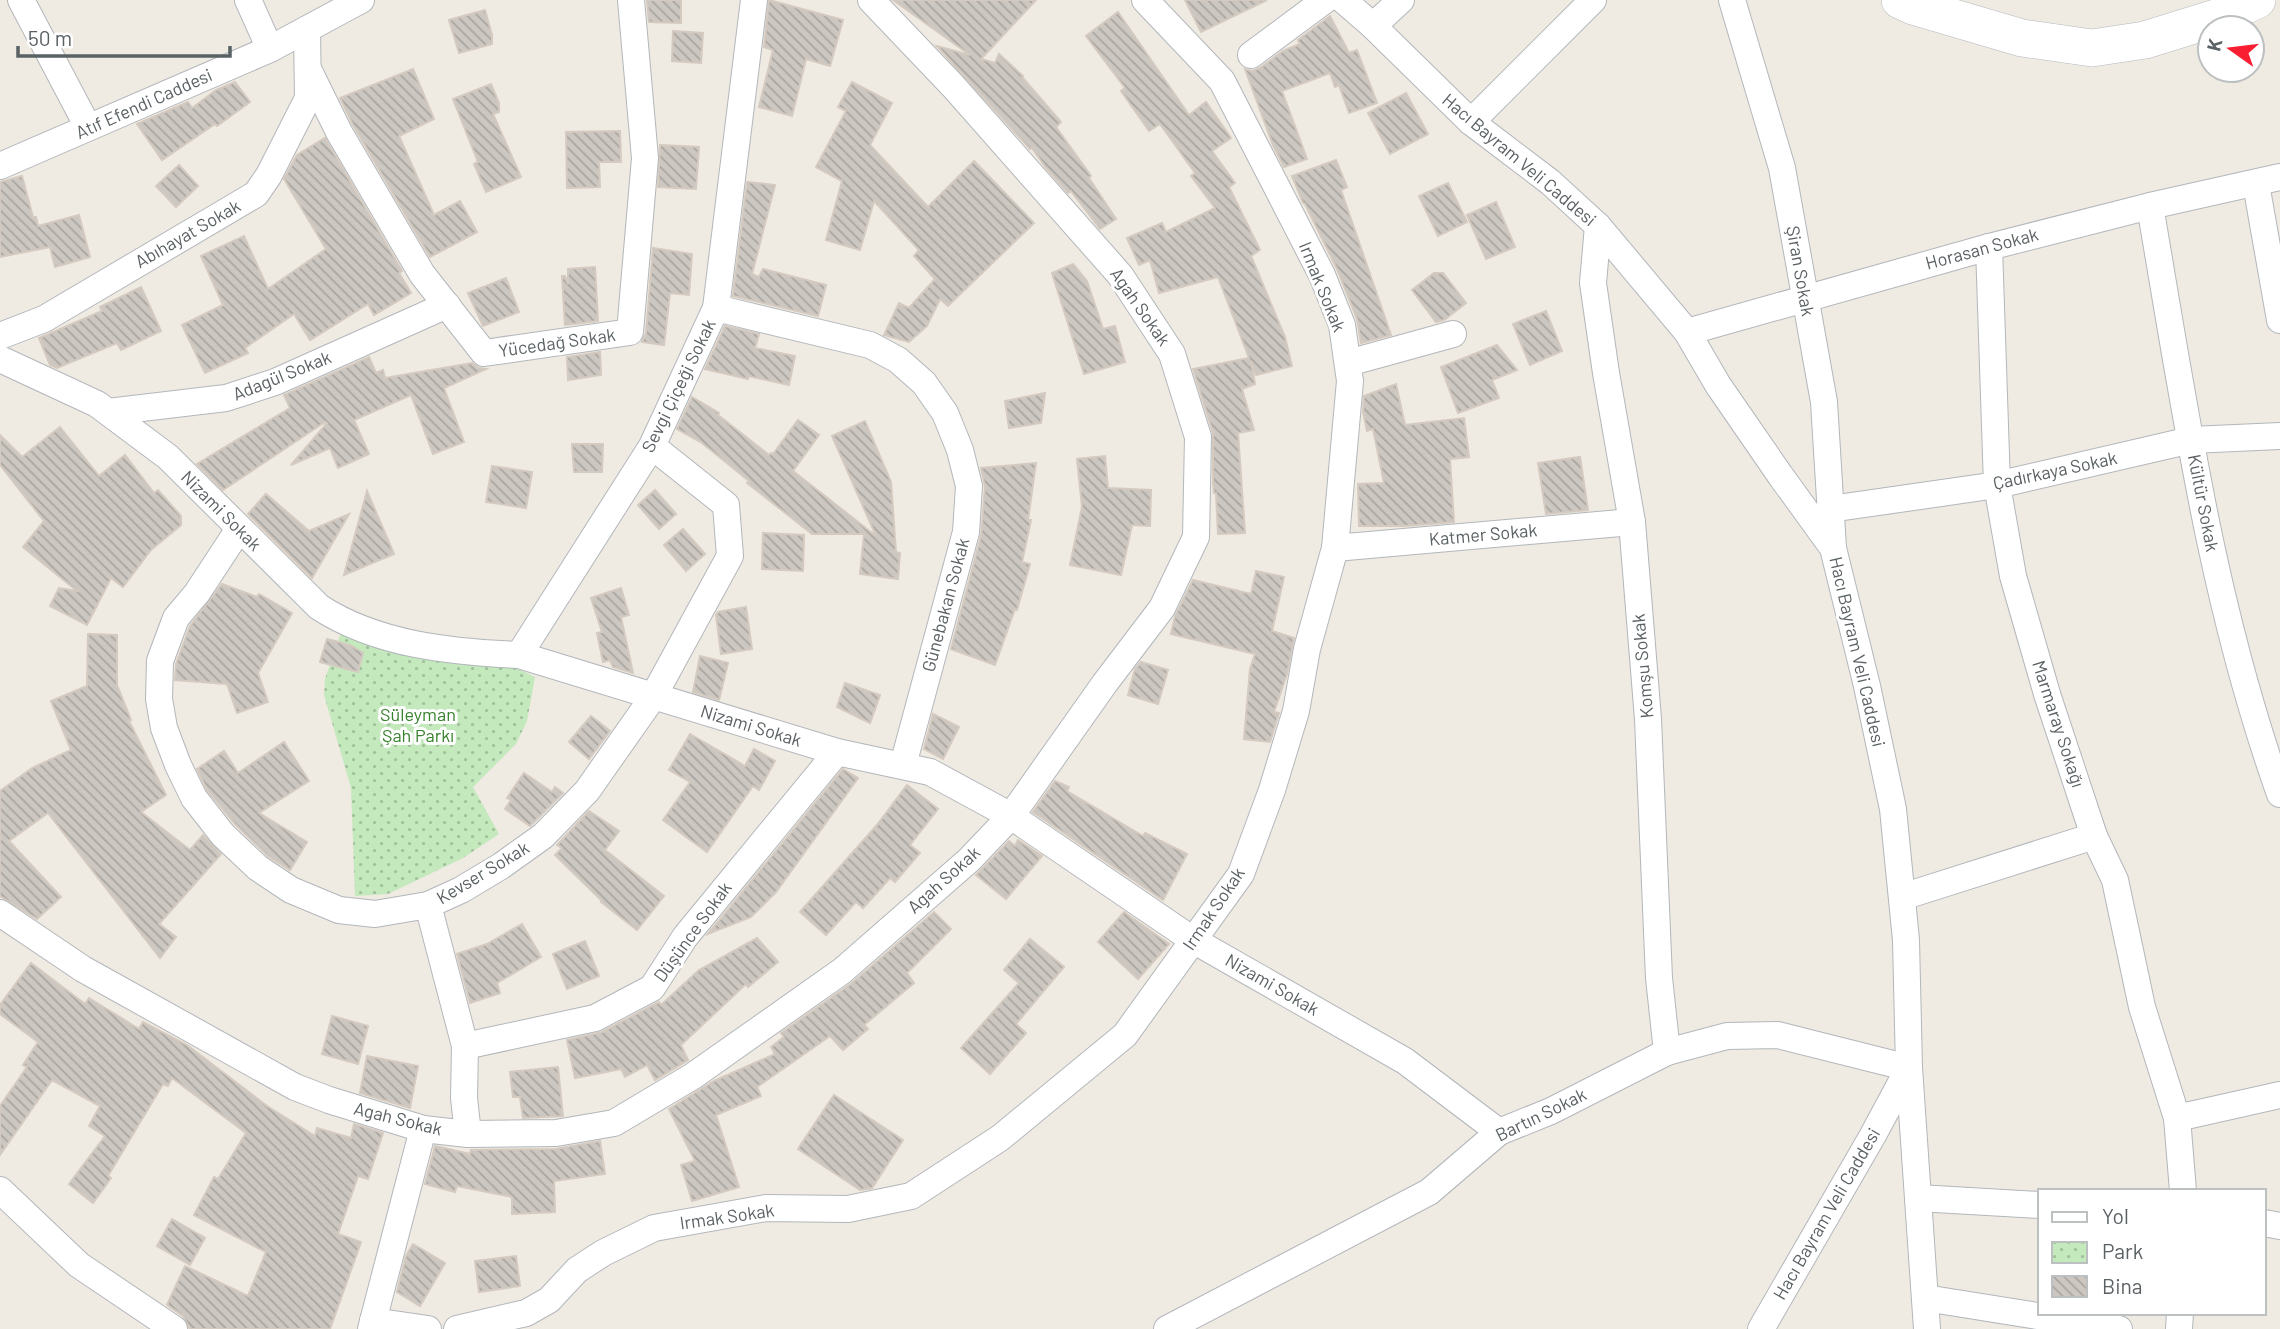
<svg xmlns="http://www.w3.org/2000/svg" width="2280" height="1329" font-family="Barlow,sans-serif">
<style>
.park{fill:url(#park-dots)}
.building{fill:url(#building-back-hatch);stroke:#d4cac0;stroke-width:2}
.lines{fill:none;stroke-linecap:round;stroke-linejoin:round}
.street-casing{stroke:#b3b7bb;stroke-width:28}
.secondary-casing{stroke:#b4b9be;stroke-width:38}
.street{stroke:#fff;stroke-width:26}
.secondary{stroke:#fff;stroke-width:37}
.labels{text-anchor:middle;stroke-width:6;stroke-linejoin:round;paint-order:stroke}
.street-label{font-size:18px;fill:#5a6164;stroke:#fff}
.park-label{font-size:18px;fill:#37822c;stroke:#fff}
</style>
<defs>
<pattern id="park-dots" width="8" height="8" patternUnits="userSpaceOnUse" patternTransform="scale(1.75)"><rect width="8" height="8" fill="#c4e9bc"/><path d="M2 2h.1M6 6h.1" fill="none" stroke="#a2c09c" stroke-width="1.8" stroke-linecap="round"/></pattern>
<pattern id="building-back-hatch" width="6" height="6" patternUnits="userSpaceOnUse" patternTransform="scale(1.75)"><rect width="6" height="6" fill="#ccc7c1"/><path d="M-1 5l2 2M0 0l6 6M5-1l2 2" fill="none" stroke="#a9a5a0"/></pattern>
</defs>
<rect width="100%" height="100%" fill="#efeae2"/>
<polygon class="park" points="343,627 512,666 535,677 527,721 516,744 473,787 499,834 463,858 388,894 355,896 351,788 324,695 325,679"/>
<g class="building">
<polygon points="647,0 681,0 681,23 649,22"/>
<polygon points="769,0 843,20 830,66 806,59 792,116 759,107 773,50 764,47"/>
<polygon points="893,0 1036,0 981,59 995,63 999,54 1023,76 1022,77 1061,122 1056,127 1091,176 1089,178 1116,219 1100,229 1071,191 1068,193 1046,168 1032,148 1030,149 937,46 970,55"/>
<polygon points="1185,0 1267,0 1201,32"/>
<polygon points="485,10 492,35 492,44 459,53 449,20"/>
<polygon points="1118,12 1189,115 1206,102 1231,138 1212,151 1235,183 1229,187 1260,250 1251,256 1285,337 1292,366 1256,375 1251,361 1255,384 1242,389 1254,430 1238,433 1245,533 1218,534 1216,493 1214,493 1213,482 1213,433 1193,369 1249,358 1218,277 1159,293 1150,260 1139,265 1127,238 1162,223 1166,232 1215,208 1191,176 1195,173 1160,124 1149,131 1121,91 1125,88 1086,36"/>
<polygon points="1330,16 1349,53 1357,50 1377,103 1349,113 1339,85 1335,87 1330,73 1282,91 1307,159 1284,167 1273,145 1245,69 1252,71 1260,68 1283,51 1300,44 1298,40"/>
<polygon points="673,31 703,33 701,63 672,61"/>
<polygon points="413,69 434,119 399,136 434,215 460,201 477,232 430,257 353,125 340,98"/>
<polygon points="235,82 250,102 217,126 215,124 162,160 137,124 188,102 192,108 216,90"/>
<polygon points="852,82 892,103 870,145 928,207 974,161 1034,223 948,306 940,299 927,326 909,342 884,335 899,303 909,308 935,279 914,256 919,250 874,201 860,250 826,240 842,181 816,167 846,111 838,107"/>
<polygon points="491,84 499,103 499,112 493,114 521,177 486,192 474,164 478,162 453,99"/>
<polygon points="1406,93 1428,134 1390,154 1368,113"/>
<polygon points="620,131 621,162 599,162 600,187 567,188 566,132"/>
<polygon points="325,138 402,271 399,273 411,293 374,315 368,304 310,340 294,314 245,348 248,353 205,373 182,325 223,305 201,256 244,236 268,289 326,249 284,179 297,155"/>
<polygon points="660,145 699,147 696,189 658,187"/>
<polygon points="1336,160 1347,187 1341,190 1391,335 1361,343 1357,319 1337,269 1305,204 1303,203 1292,176"/>
<polygon points="179,165 198,186 176,207 156,186"/>
<polygon points="22,176 33,217 36,217 38,226 79,215 90,257 55,267 50,247 0,257 0,182"/>
<polygon points="747,182 775,185 752,274 759,277 763,269 826,285 818,316 733,296"/>
<polygon points="1448,183 1467,222 1438,236 1419,196"/>
<polygon points="1496,202 1515,247 1486,259 1467,215"/>
<polygon points="653,248 692,254 689,295 670,293 664,345 642,342 646,333"/>
<polygon points="1073,264 1087,281 1103,329 1115,326 1125,362 1084,374 1052,273"/>
<polygon points="595,267 598,321 565,325 562,276 565,276 568,284 568,269"/>
<polygon points="1434,273 1443,273 1466,303 1444,320 1436,322 1412,290"/>
<polygon points="506,278 519,312 483,326 468,293"/>
<polygon points="141,287 161,331 121,350 117,343 57,368 50,365 39,338 102,311 100,307"/>
<polygon points="1546,311 1562,351 1530,365 1513,324"/>
<polygon points="725,326 759,334 755,348 795,356 789,385 748,376 748,379 705,369"/>
<polygon points="1497,345 1517,370 1492,380 1499,398 1458,413 1441,367"/>
<polygon points="600,352 601,375 568,380 567,357"/>
<polygon points="369,357 376,373 383,370 385,378 472,363 479,368 486,369 444,388 464,442 433,454 411,395 354,420 369,454 338,468 330,448 291,465 327,423 325,422 223,490 197,464 290,408 284,395"/>
<polygon points="1396,384 1405,425 1464,418 1469,457 1450,459 1454,522 1404,526 1359,526 1358,484 1384,483 1373,429 1367,431 1363,412 1364,396"/>
<polygon points="1045,393 1041,423 1009,428 1005,401"/>
<polygon points="692,397 719,413 718,415 769,455 771,453 773,454 798,420 819,435 793,471 876,536 832,436 865,421 891,482 896,552 900,553 898,579 860,574 864,534 812,534 747,483 749,481 702,443 677,429"/>
<polygon points="60,427 99,476 125,455 154,493 158,490 181,516 181,525 151,550 123,587 111,578 87,625 50,606 59,588 77,591 23,547 44,521 0,465 0,435 22,457"/>
<polygon points="572,444 603,444 602,472 574,472"/>
<polygon points="1105,456 1108,488 1151,490 1150,526 1132,525 1121,575 1070,565 1082,507 1077,459"/>
<polygon points="1580,457 1588,510 1546,514 1538,463"/>
<polygon points="1036,463 1028,520 1031,520 1022,562 1030,564 1017,610 1015,609 995,665 951,649 981,536 985,487 981,468"/>
<polygon points="492,466 532,472 526,508 486,502"/>
<polygon points="655,490 676,514 659,529 638,505"/>
<polygon points="367,491 394,554 344,575"/>
<polygon points="266,494 309,531 349,514 312,578 248,514"/>
<polygon points="683,529 705,554 686,571 664,545"/>
<polygon points="763,533 804,535 803,571 762,569"/>
<polygon points="1256,571 1284,577 1272,631 1294,638 1287,674 1274,712 1279,713 1270,742 1244,739 1250,669 1255,654 1171,634 1175,616 1193,580 1251,594"/>
<polygon points="222,584 257,597 259,594 292,613 258,673 268,702 237,713 227,684 175,680 176,664 190,626"/>
<polygon points="621,588 629,615 621,617 633,673 613,667 610,660 603,662 597,633 602,632 591,598"/>
<polygon points="746,607 752,649 721,654 716,615 718,612"/>
<polygon points="88,634 117,635 117,685 131,720 129,721 166,795 141,812 190,850 203,835 221,854 159,924 176,937 160,958 48,813 9,841 61,897 37,919 0,896 0,791 32,768 71,750 51,701 87,686"/>
<polygon points="327,639 350,645 363,653 358,672 320,662"/>
<polygon points="700,656 728,663 719,700 693,692"/>
<polygon points="1141,662 1168,670 1158,704 1128,695 1135,669"/>
<polygon points="845,683 880,695 870,723 837,707"/>
<polygon points="933,714 959,727 943,759 924,749"/>
<polygon points="591,716 610,731 589,759 569,742"/>
<polygon points="690,734 745,766 754,749 775,761 759,790 753,786 707,852 663,820 690,782 669,770"/>
<polygon points="284,742 309,781 259,813 307,842 290,870 268,856 235,824 207,790 197,769 224,751 238,773"/>
<polygon points="843,769 858,778 776,892 751,917 708,934"/>
<polygon points="524,773 552,792 555,787 563,793 530,826 505,809 511,800 507,798"/>
<polygon points="1055,781 1069,787 1067,791 1143,836 1145,833 1187,854 1163,900 1033,812"/>
<polygon points="907,785 938,809 910,845 920,853 895,882 890,878 863,908 856,902 826,935 800,912 877,825"/>
<polygon points="589,811 619,831 605,850 664,896 637,930 601,902 602,901 555,855 562,848 557,845"/>
<polygon points="1018,840 1042,856 1006,899 976,875 1009,841 1015,846"/>
<polygon points="934,912 951,929 907,973 914,983 864,1025 868,1029 843,1050 830,1036 757,1087 761,1096 716,1115 739,1187 692,1201 681,1165 695,1161 669,1109 714,1081 775,1054 771,1047 784,1037 781,1033 852,983"/>
<polygon points="1124,912 1169,944 1138,979 1098,942"/>
<polygon points="522,924 541,957 497,983 500,993 470,1003 457,954 487,944"/>
<polygon points="757,938 778,962 748,987 746,984 681,1045 688,1060 655,1080 647,1065 625,1077 621,1069 575,1078 567,1040 602,1032 659,1002 661,1005 699,970"/>
<polygon points="1030,939 1064,967 1016,1024 1026,1033 990,1074 961,1048 1019,983 1004,970"/>
<polygon points="585,941 599,976 567,989 553,954"/>
<polygon points="31,963 85,1004 89,998 139,1029 143,1022 187,1045 267,1106 315,1136 317,1128 351,1138 354,1124 383,1133 368,1179 358,1176 338,1234 361,1242 330,1329 190,1329 183,1316 167,1305 185,1266 248,1296 266,1252 194,1215 214,1177 218,1179 246,1133 172,1078 168,1086 163,1084 108,1176 111,1178 93,1203 69,1184 105,1136 89,1126 100,1106 52,1080 0,1155 0,1106 27,1067 23,1065 38,1042 0,1014 0,1005"/>
<polygon points="332,1016 368,1026 358,1064 322,1054"/>
<polygon points="367,1056 418,1066 410,1108 360,1093"/>
<polygon points="558,1067 563,1116 523,1118 520,1097 513,1097 510,1072"/>
<polygon points="834,1095 903,1140 872,1188 860,1190 798,1149"/>
<polygon points="600,1141 605,1174 554,1181 555,1212 512,1214 512,1197 457,1186 455,1192 425,1184 435,1146 470,1154 471,1150 556,1149"/>
<polygon points="172,1219 205,1238 190,1265 157,1246"/>
<polygon points="413,1244 445,1263 420,1306 397,1292 406,1256"/>
<polygon points="516,1256 520,1286 479,1292 475,1261"/>
</g>
<g class="lines">
<g class="street-casing">
<g id="street">
<polyline points="21,0 88,127"/>
<polyline points="248,0 270,49"/>
<polyline points="1343,0 1373,26 1471,122 1550,182 1598,226 1687,332 1718,385 1780,475 1833,548 1867,686 1893,809 1906,940 1909,1068 1873,1135 1761,1329"/>
<polyline points="1732,0 1782,168 1824,402 1833,548"/>
<polyline points="1373,26 1401,0"/>
<polyline points="1251,55 1325,0"/>
<polyline points="309,71 339,132 422,274 484,353 630,332 645,158 631,0"/>
<polyline points="1471,122 1593,0"/>
<polyline points="0,166 270,49 361,0"/>
<polyline points="2256,184 2280,320"/>
<path d="M2150 206C2184 404 2212 604 2280 794"/>
<polyline points="1598,226 1593,283 1606,373 1632,522 1648,719 1659,978 1667,1052"/>
<polyline points="1989,247 1997,485 2013,576 2047,694 2094,836 2115,880 2142,1007 2177,1118 2183,1191"/>
<polyline points="716,308 870,345 898,360 924,383 945,413 960,450 969,486 966,532 903,765"/>
<polyline points="1687,332 1989,247 2150,206 2280,177"/>
<polyline points="0,336 44,319 256,194 269,175 308,98 307,30"/>
<path d="M0 359 97 404 168 457 319 607C377 645 452 652 519 655L837 752 930 772 1011 816 1193 940 1405 1061 1499 1132"/>
<polyline points="1348,363 1453,334"/>
<polyline points="108,412 226,398 275,382 447,305"/>
<polyline points="1830,509 1997,485 2191,440 2280,436"/>
<polyline points="239,529 197,593 176,618 160,661 159,699 164,728 178,765 194,798 223,835 258,868 291,890 339,910 375,914 428,905 461,890 501,866 543,836 587,791 653,697 730,556 726,505 652,446"/>
<polyline points="1335,548 1632,522"/>
<polyline points="519,655 652,446 716,308 754,0"/>
<polyline points="1902,897 2094,836"/>
<polyline points="428,905 465,1046"/>
<polyline points="0,913 83,969 295,1087 329,1100 423,1129 468,1134 556,1133 614,1123 693,1076 842,971 969,860 1011,816 1105,683 1162,608 1196,537 1198,437 1172,354 1120,275 953,86 871,0"/>
<polyline points="2177,1118 2280,1095"/>
<polyline points="468,1134 464,1098 465,1046 595,1018 652,988 685,937 837,752"/>
<polyline points="0,1190 79,1265 174,1329"/>
<polyline points="1918,1198 2040,1205"/>
<polyline points="2264,1223 2280,1226"/>
<polyline points="1925,1298 2119,1329"/>
<polyline points="373,1321 428,1329"/>
<polyline points="371,1329 423,1129"/>
<polyline points="457,1329 526,1313 549,1300 577,1270 603,1253 654,1228 766,1208 848,1209 911,1196 1000,1138 1125,1035 1241,874 1272,790 1296,711 1307,649 1335,548 1350,381 1342,325 1322,275 1222,81 1145,0"/>
<polyline points="1167,1329 1429,1192 1499,1132 1551,1111 1667,1052 1727,1036 1778,1035 1909,1068 1927,1329"/>
<polyline points="2179,1329 2180,1313"/>
</g>
</g>
<g class="secondary-casing">
<polyline id="secondary" points="1900,0 1913,6 2022,38 2092,48 2145,40 2219,17 2257,0"/>
</g>
<use href="#street" class="street"/>
<use href="#secondary" class="secondary"/>
</g>
<g class="labels">
<g class="street-label">
<text transform="translate(144 104) rotate(-24)" y="6">Atıf Efendi Caddesi</text>
<text transform="translate(1519 160) rotate(40)" y="6">Hacı Bayram Veli Caddesi</text>
<text transform="translate(188 234) rotate(-30)" y="6">Abıhayat Sokak</text>
<text transform="translate(1982 249) rotate(-15)" y="6">Horasan Sokak</text>
<text transform="translate(1800 271) rotate(80)" y="6">Şiran Sokak</text>
<text transform="translate(1322 287) rotate(68)" y="6">Irmak Sokak</text>
<text transform="translate(1140 307) rotate(55)" y="6">Agah Sokak</text>
<text transform="translate(557 343) rotate(-8)" y="6">Yücedağ Sokak</text>
<text transform="translate(282 376) rotate(-22)" y="6">Adagül Sokak</text>
<text transform="translate(679 386) rotate(-64)" y="6">Sevgi Çiçeği Sokak</text>
<text transform="translate(2055 471) rotate(-12)" y="6">Çadırkaya Sokak</text>
<text transform="translate(2203 503) rotate(79)" y="6">Kültür Sokak</text>
<text transform="translate(221 511) rotate(45)" y="6">Nizami Sokak</text>
<text transform="translate(1483 535) rotate(-5)" y="6">Katmer Sokak</text>
<text transform="translate(946 605) rotate(-75)" y="6">Günebakan Sokak</text>
<text transform="translate(1857 652) rotate(77)" y="6">Hacı Bayram Veli Caddesi</text>
<text transform="translate(1643 666) rotate(-95)" y="6">Komşu Sokak</text>
<text transform="translate(2058 724) rotate(72)" y="6">Marmaray Sokağı</text>
<text transform="translate(751 726) rotate(17)" y="6">Nizami Sokak</text>
<text transform="translate(483 873) rotate(-31)" y="6">Kevser Sokak</text>
<text transform="translate(944 880) rotate(-42)" y="6">Agah Sokak</text>
<text transform="translate(1214 909) rotate(-56)" y="6">Irmak Sokak</text>
<text transform="translate(693 932) rotate(-54)" y="6">Düşünce Sokak</text>
<text transform="translate(1272 985) rotate(30)" y="6">Nizami Sokak</text>
<text transform="translate(1541 1115) rotate(-26)" y="6">Bartın Sokak</text>
<text transform="translate(398 1119) rotate(14)" y="6">Agah Sokak</text>
<text transform="translate(1827 1214) rotate(-60)" y="6">Hacı Bayram Veli Caddesi</text>
<text transform="translate(727 1217) rotate(-8)" y="6">Irmak Sokak</text>
</g>
<g class="park-label">
<text x="418" y="721">Süleyman<tspan x="418" dy="21">Şah Parkı</tspan></text>
</g>
</g>
<rect x="2038" y="1189" width="228" height="126" fill="#ffffff" stroke="#bdc0c1" stroke-width="2"/>
<rect x="2052" y="1212" width="35" height="10" fill="#ffffff" stroke="#bdc0c1" stroke-width="2"/>
<text x="2102" y="1224" font-size="21" fill="#5a6164">Yol</text>
<rect x="2052" y="1242" width="35" height="21" fill="url(#park-dots)" stroke="#bdc0c1" stroke-width="2"/>
<text x="2102" y="1259" font-size="21" fill="#5a6164">Park</text>
<rect x="2052" y="1276" width="35" height="21" fill="url(#building-back-hatch)" stroke="#bdc0c1" stroke-width="2"/>
<text x="2102" y="1294" font-size="21" fill="#5a6164">Bina</text>
<g transform="translate(2231 49) rotate(284)"><circle r="33" fill="#ffffff" stroke="#bdc0c1" stroke-width="2"/>
<path d="M0-5L12 26L0 18L-12 26Z" fill="#f91e32"/>
<text y="-10" font-size="19" font-weight="bold" text-anchor="middle" fill="#5a6164">K</text>
</g>
<path d="M18 46v10h212v-10" fill="none" stroke="#5a6164" stroke-width="3.5"/>
<text x="28" y="46" font-size="21" fill="#5a6164" stroke="#ffffff" stroke-width="5" paint-order="stroke">50 m</text>
</svg>
